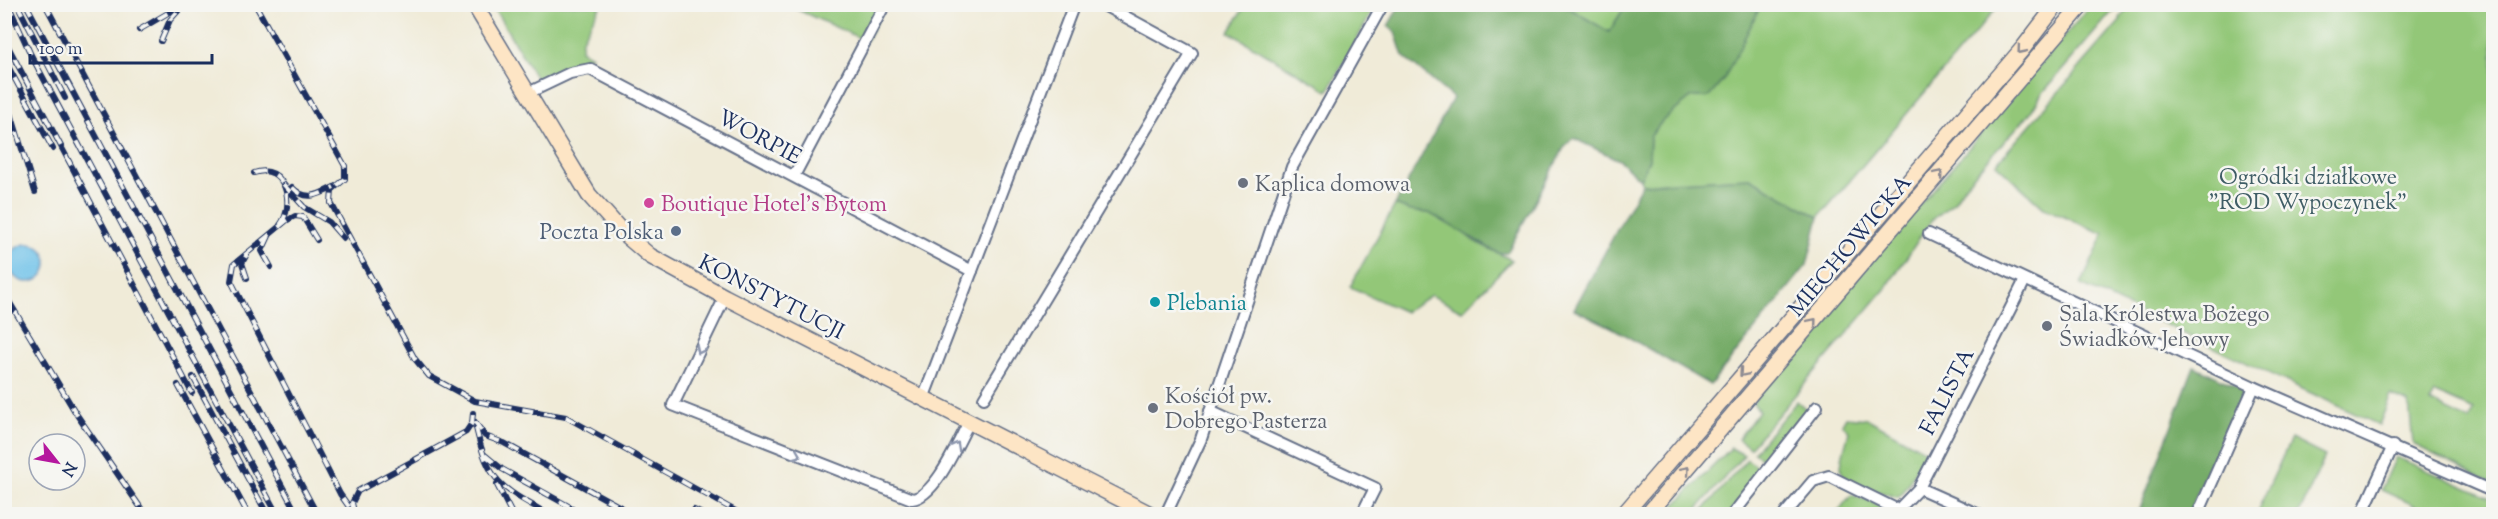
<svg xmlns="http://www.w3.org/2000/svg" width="2498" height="519" font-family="'Sorts Mill Goudy',serif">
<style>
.green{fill:#93c778;stroke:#577b6b;stroke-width:1.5;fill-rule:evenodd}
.forest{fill:#76ac68;stroke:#486e63;stroke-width:1.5}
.water{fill:#6dc1e9;stroke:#4478a4;stroke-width:1.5}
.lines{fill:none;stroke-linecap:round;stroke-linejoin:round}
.street-casing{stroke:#667189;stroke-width:14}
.secondary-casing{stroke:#667189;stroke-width:18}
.street{stroke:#fff;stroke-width:10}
.secondary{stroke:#fde5c5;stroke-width:15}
.rail-casing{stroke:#1b2f5e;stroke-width:6}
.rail{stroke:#f6f6f2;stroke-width:4;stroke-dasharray:11;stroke-linecap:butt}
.oneway{stroke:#8c8a92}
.oneway2{stroke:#8d97ae}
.worship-dot{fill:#6b7280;stroke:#f6f6f2;stroke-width:2}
.hotel-dot{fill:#d1479c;stroke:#f6f6f2;stroke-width:2}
.service-dot{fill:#5c6f8a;stroke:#f6f6f2;stroke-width:2}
.culture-dot{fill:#0f9aa8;stroke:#f6f6f2;stroke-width:2}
.labels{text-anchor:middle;stroke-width:5;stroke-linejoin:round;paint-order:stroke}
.street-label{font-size:22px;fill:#1b2f5e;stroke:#f6f6f2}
.park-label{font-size:22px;fill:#3f5d66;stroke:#f6f6f2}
.worship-label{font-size:22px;fill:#5b616d;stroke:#f6f6f2;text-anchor:start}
.hotel-label{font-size:22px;fill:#b23c85;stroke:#f6f6f2;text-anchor:start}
.service-label{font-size:22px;fill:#4e5e75;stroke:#f6f6f2;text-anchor:end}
.culture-label{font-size:22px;fill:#0d838f;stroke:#f6f6f2;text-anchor:start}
</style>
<rect width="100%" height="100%" fill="#f6f6f2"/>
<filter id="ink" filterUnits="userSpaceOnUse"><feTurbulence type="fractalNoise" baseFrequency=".0167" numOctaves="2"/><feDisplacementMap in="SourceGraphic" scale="12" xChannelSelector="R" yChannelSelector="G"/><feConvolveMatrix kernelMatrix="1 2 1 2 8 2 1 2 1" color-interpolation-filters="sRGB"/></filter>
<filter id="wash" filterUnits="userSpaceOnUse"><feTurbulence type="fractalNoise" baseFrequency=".008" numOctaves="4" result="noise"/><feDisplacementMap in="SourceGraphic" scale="24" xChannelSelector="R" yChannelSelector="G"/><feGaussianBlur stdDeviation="1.35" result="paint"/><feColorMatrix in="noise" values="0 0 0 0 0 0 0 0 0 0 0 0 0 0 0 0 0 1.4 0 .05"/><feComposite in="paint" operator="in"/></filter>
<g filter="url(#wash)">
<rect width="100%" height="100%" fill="#f0ebd8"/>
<g class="green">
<polygon points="1246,4 1376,4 1376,5 1328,91 1229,32"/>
<polygon points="492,5 601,5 582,39 581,50 591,56 538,82"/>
<polygon points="787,5 885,5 866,41"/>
<polygon points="1564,5 1626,5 1609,32"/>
<polygon points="1761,5 1999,5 1819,217 1750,178 1642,184 1640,179 1649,159 1650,137 1662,121 1692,97 1709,97 1724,79"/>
<polygon points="2091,5 2118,5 2041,95 2030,113 1965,185 1954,202 1931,221 1886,288 1750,448 1738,439 1759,411 1753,403 1759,393"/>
<path d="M2131 5H2493V484L2413 444 2409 403 2391 395 2379 425 2081 285 2104 234 2044 208 1996 164 2121 20 2120 18ZM2435 393 2474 410 2470 421 2430 402Z"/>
<polygon points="1395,205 1411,211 1429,213 1456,227 1474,241 1512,260 1462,311 1431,295 1405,312 1350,287"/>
<polygon points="1797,401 1808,411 1778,447 1780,449 1768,464 1754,452"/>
<path d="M1846 417 1868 419 1926 451 1903 493 1897 497C1884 493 1842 484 1841 469 1841 457 1846 443 1849 432L1842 424Z"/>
<polygon points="2291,439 2325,456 2299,514 2256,514"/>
<polygon points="1731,448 1744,455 1693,514 1666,514"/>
<polygon points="2396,457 2493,499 2493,514 2433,514 2381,490"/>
<polygon points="1747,459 1761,471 1729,514 1700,514"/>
<polygon points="1851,495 1872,501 1881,508 1881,514 1836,514"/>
</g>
<g class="forest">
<polygon points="1400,5 1564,5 1609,32 1626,5 1761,5 1724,79 1709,97 1692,97 1662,121 1650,137 1649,159 1640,179 1619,160 1573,138 1565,146 1507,253 1498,253 1429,213 1411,211 1395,205 1453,98 1403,56 1395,32 1388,26"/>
<polygon points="1750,178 1819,217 1807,265 1710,385 1613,328 1574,309 1642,184"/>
<polygon points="2194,366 2244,390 2188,514 2138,514"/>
</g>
<circle class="water" cx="28" cy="263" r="19"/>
</g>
<g filter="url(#ink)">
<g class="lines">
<g class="street-casing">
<g id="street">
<polyline points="526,94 570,73 590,69 972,271"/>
<polyline points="794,176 885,4"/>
<polyline points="1929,234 2254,387 2494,492"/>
<path d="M725 297 673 405 912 499C936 496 958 442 969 422"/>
<polyline points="984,398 1192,53 1102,4"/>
<polyline points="923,399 1074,4"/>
<polyline points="1210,411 1375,488 1362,514"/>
<polyline points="1919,488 1977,514"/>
<polyline points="1166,514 1201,439 1292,167 1383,4"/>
<polyline points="1733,514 1817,407"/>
<polyline points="1785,514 1813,481 1829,476 1898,510"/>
<polyline points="1894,514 1919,488 2025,280"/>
<polyline points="2198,514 2254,387"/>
<polyline points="2362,514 2393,446"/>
</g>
</g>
<g class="secondary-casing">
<g id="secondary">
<polyline points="474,4 589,195 623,233 650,256 725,297 1150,514"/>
<polyline points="1624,514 2024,47 2057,4"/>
<polyline points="1648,514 2083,4"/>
</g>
</g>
<use href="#street" class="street"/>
<use href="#secondary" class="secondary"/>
<g class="rail-casing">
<g id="rail">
<polyline points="8,4 31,55 277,514"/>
<polyline points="17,4 65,98"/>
<polyline points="26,4 297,514"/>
<polyline points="45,4 317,514"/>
<polyline points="255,4 345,166 345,179 332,190 331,203 415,359 429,376 475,401 566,417 741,514"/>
<polyline points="139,30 183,4"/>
<polyline points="4,39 192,393"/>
<polyline points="161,41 170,20 179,10"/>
<polyline points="4,59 53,149"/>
<polyline points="4,90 35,192"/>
<path d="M254 173C285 162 296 205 280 225"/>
<polyline points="283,184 304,207 329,222 343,238"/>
<path d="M292 187C306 202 318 195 334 187"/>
<polyline points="269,236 262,251 271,267"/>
<polyline points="317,240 303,217 295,216 286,221 234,264 231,281 340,494 354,514"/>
<polyline points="247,278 242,263 247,254"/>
<polyline points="4,293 77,415 145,514"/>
<polyline points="193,377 267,514"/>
<polyline points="178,385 248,514"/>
<polyline points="475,422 485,436 504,443 633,514"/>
<path d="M476 428C489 483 501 488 548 514"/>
<polyline points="485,455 502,469 583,514"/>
<polyline points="497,485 512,514"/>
<polyline points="694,510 702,514"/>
<polyline points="354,512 352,503 358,491 466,432 472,423 473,413"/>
</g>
</g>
<use href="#rail" class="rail"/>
</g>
<defs><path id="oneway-chevron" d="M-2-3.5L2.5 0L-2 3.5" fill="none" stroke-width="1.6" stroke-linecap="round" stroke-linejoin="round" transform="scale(1.5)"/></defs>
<g class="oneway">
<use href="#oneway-chevron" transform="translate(2021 50) rotate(130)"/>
<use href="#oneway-chevron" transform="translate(1939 174) rotate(-50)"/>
<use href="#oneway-chevron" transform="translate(1813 322) rotate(-50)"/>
<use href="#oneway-chevron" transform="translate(1743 373) rotate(131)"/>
<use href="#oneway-chevron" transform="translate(1686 470) rotate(-49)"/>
</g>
<g class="oneway2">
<use href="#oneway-chevron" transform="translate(700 350) rotate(116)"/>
<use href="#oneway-chevron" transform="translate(956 446) rotate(-61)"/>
<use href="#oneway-chevron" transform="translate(797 455) rotate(22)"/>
</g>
</g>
<g class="worship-dot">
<circle cx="1243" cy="183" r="6"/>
<circle cx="2047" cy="326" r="6"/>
<circle cx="1153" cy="408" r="6"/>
</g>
<circle class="hotel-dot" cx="649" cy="203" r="6"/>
<circle class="service-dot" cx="676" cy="231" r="6"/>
<circle class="culture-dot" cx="1155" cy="302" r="6"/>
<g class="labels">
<g class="street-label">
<text transform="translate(760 136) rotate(28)" y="8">WORPIE</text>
<text transform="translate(1849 245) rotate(-50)" y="8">MIECHOWICKA</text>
<text transform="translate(772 296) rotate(27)" y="8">KONSTYTUCJI</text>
<text transform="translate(1946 391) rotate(-63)" y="8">FALISTA</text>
</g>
<g class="park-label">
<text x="2308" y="184">Ogródki działkowe<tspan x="2308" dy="25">"ROD Wypoczynek"</tspan></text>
</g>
<g class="worship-label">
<text x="1255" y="191">Kaplica domowa</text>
<text x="2059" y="321">Sala Królestwa Bożego<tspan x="2059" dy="25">Świadków Jehowy</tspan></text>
<text x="1165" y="403">Kościół pw.<tspan x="1165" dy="25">Dobrego Pasterza</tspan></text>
</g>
<g class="hotel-label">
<text x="661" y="211">Boutique Hotel's Bytom</text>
</g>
<g class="service-label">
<text x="664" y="239">Poczta Polska</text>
</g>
<g class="culture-label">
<text x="1167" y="310">Plebania</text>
</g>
</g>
<rect width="2498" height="519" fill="none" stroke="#f6f6f2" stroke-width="24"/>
<g transform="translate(57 462) rotate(121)"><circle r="28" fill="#f6f6f2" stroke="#9ea6b7" stroke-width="1.5"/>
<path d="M0-4.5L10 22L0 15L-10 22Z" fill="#b5179e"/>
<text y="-9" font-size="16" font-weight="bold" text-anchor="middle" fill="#1b2f5e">N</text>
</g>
<path d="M30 54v9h182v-9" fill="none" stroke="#1b2f5e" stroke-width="3"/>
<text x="39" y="54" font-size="18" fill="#1b2f5e" stroke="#f6f6f2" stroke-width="4.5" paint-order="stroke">100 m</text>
</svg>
